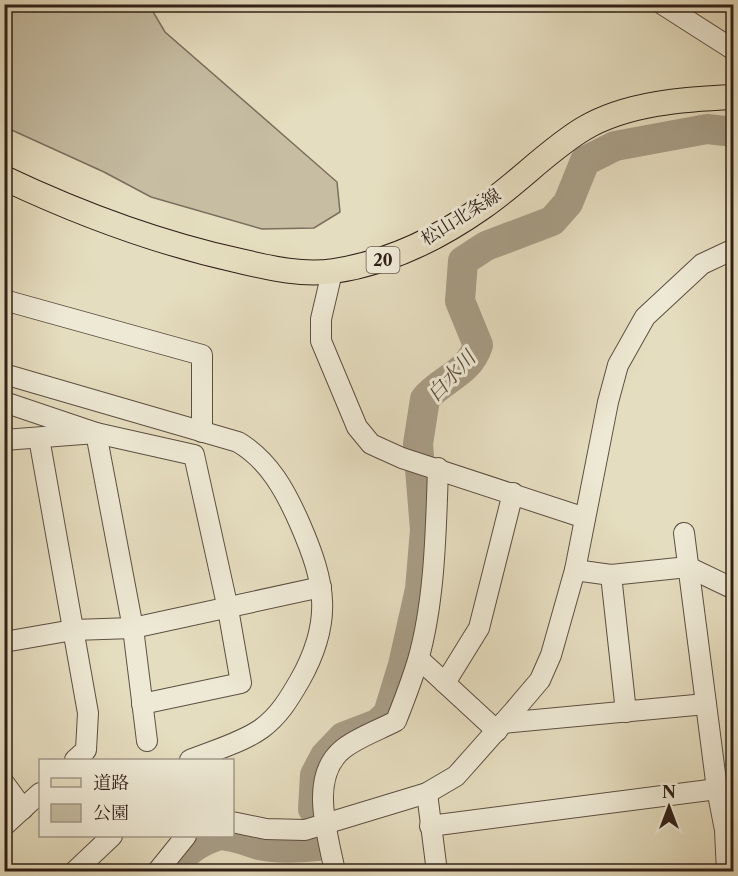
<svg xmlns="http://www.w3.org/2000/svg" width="738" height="876" font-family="'Libre Caslon Text','Noto Serif JP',serif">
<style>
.green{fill:#c6bda3;stroke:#7b6e5e;stroke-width:1.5}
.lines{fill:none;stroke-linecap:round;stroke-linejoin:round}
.river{stroke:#a79d86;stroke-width:30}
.minor-casing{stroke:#5d4f42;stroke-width:22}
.major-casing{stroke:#302018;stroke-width:26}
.minor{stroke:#eee9d5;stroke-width:20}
.major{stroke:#e5ddbf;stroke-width:24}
.labels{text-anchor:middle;stroke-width:6;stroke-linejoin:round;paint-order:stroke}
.shield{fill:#eee9d5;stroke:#695c51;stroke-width:1.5}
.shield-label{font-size:16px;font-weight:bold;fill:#302018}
.street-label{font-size:18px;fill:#302018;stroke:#eee9d5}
.water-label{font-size:20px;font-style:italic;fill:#5a4c3e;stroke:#eee9d5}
</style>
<rect width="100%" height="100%" fill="#e5ddbf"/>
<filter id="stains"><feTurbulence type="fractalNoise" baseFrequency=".00333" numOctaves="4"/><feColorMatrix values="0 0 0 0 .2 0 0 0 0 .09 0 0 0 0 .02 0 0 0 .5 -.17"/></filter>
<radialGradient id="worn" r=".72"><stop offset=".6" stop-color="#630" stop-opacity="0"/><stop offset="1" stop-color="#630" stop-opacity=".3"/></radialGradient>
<polygon class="green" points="5,4 149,5 165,32 337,182 340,212 314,228 262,229 151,197 104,172 5,127"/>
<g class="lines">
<g class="river">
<path d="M313 809 315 775 325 756 343 737 377 724 388 714 403 665 420 589 425 530 418 444 425 399C441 379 469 374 478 345L460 301 463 261 486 246 552 221 568 203 585 161 615 146 707 129 734 132"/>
<path d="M227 836C239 837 248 842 259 845 278 849 298 848 317 846L316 838"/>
<path d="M169 872C184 854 195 843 217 836"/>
</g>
<g class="minor-casing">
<g id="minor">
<polyline points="662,4 734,50"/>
<polyline points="332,272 321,319 321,341 357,427 371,444 402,458 585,518"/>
<polyline points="4,300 202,355 202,432"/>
<path d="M4 374 238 442C269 460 286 492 300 524 326 584 333 621 300 680 289 699 279 716 261 729 241 743 212 751 190 760"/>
<polyline points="4,402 96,433 194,455 228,609 241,683 142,704"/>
<polyline points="39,438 88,713 86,750 75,760"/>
<polyline points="4,440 96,433 133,628 147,741"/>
<polyline points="684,533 717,789 725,830 727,872"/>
<polyline points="575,570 611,575 688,567 734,589"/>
<polyline points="611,575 626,712"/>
<polyline points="4,642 73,630 133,628 321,587"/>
<polyline points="419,659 497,731"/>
<polyline points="445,683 479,628 513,493"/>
<polyline points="503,723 706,704"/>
<polyline points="4,783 23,809"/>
<polyline points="427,793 437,872"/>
<polyline points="232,822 266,829 305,830 427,793 456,776 512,713 540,680 551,655 575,570 608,402 618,365 645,317 702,264 734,249"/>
<polyline points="4,826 40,793"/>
<polyline points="430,826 717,789"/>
<polyline points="74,872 112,836"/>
<polyline points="157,872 186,836"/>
<path d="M335 872C328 835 308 777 343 749 358 737 379 730 396 721 404 701 412 680 418 660 435 601 436 528 438 468"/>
</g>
</g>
<g class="major-casing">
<path id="major" d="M4 178C80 214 158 243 240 261 270 268 303 276 334 271 388 263 439 238 483 207 518 183 547 151 583 129 626 103 685 99 734 97"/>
</g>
<use href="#minor" class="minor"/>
<use href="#major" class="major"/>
</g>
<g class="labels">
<rect class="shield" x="366.5" y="247" width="33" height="26" rx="4.5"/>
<g class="shield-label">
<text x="383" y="266">20</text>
</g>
<g class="street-label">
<text transform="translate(461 217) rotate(-32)" y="6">松山北条線</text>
</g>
<g class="water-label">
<text transform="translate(451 376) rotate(-47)" y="7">白水川</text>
</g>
</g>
<rect width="738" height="876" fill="none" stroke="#e5ddbf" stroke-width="24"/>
<rect x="6" y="6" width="726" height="864" fill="none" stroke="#302018" stroke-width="3"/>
<rect x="12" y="12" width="714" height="852" fill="none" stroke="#302018" stroke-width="1.5"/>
<rect x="39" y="759" width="195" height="78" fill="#eee9d5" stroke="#a29989" stroke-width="1.5"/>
<rect x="51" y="778" width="30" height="9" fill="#e5ddbf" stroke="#a29989" stroke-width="1.5"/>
<text x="93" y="789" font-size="18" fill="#302018">道路</text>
<rect x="51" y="804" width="30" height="18" fill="#c6bda3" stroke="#a29989" stroke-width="1.5"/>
<text x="93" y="819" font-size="18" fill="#302018">公園</text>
<g transform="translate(669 807)" stroke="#eee9d5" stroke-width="4.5" paint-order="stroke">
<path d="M0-4.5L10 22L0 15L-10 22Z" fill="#302018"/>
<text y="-9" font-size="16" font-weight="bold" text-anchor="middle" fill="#302018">N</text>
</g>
<rect width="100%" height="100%" filter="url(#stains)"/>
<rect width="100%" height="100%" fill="url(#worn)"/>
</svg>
